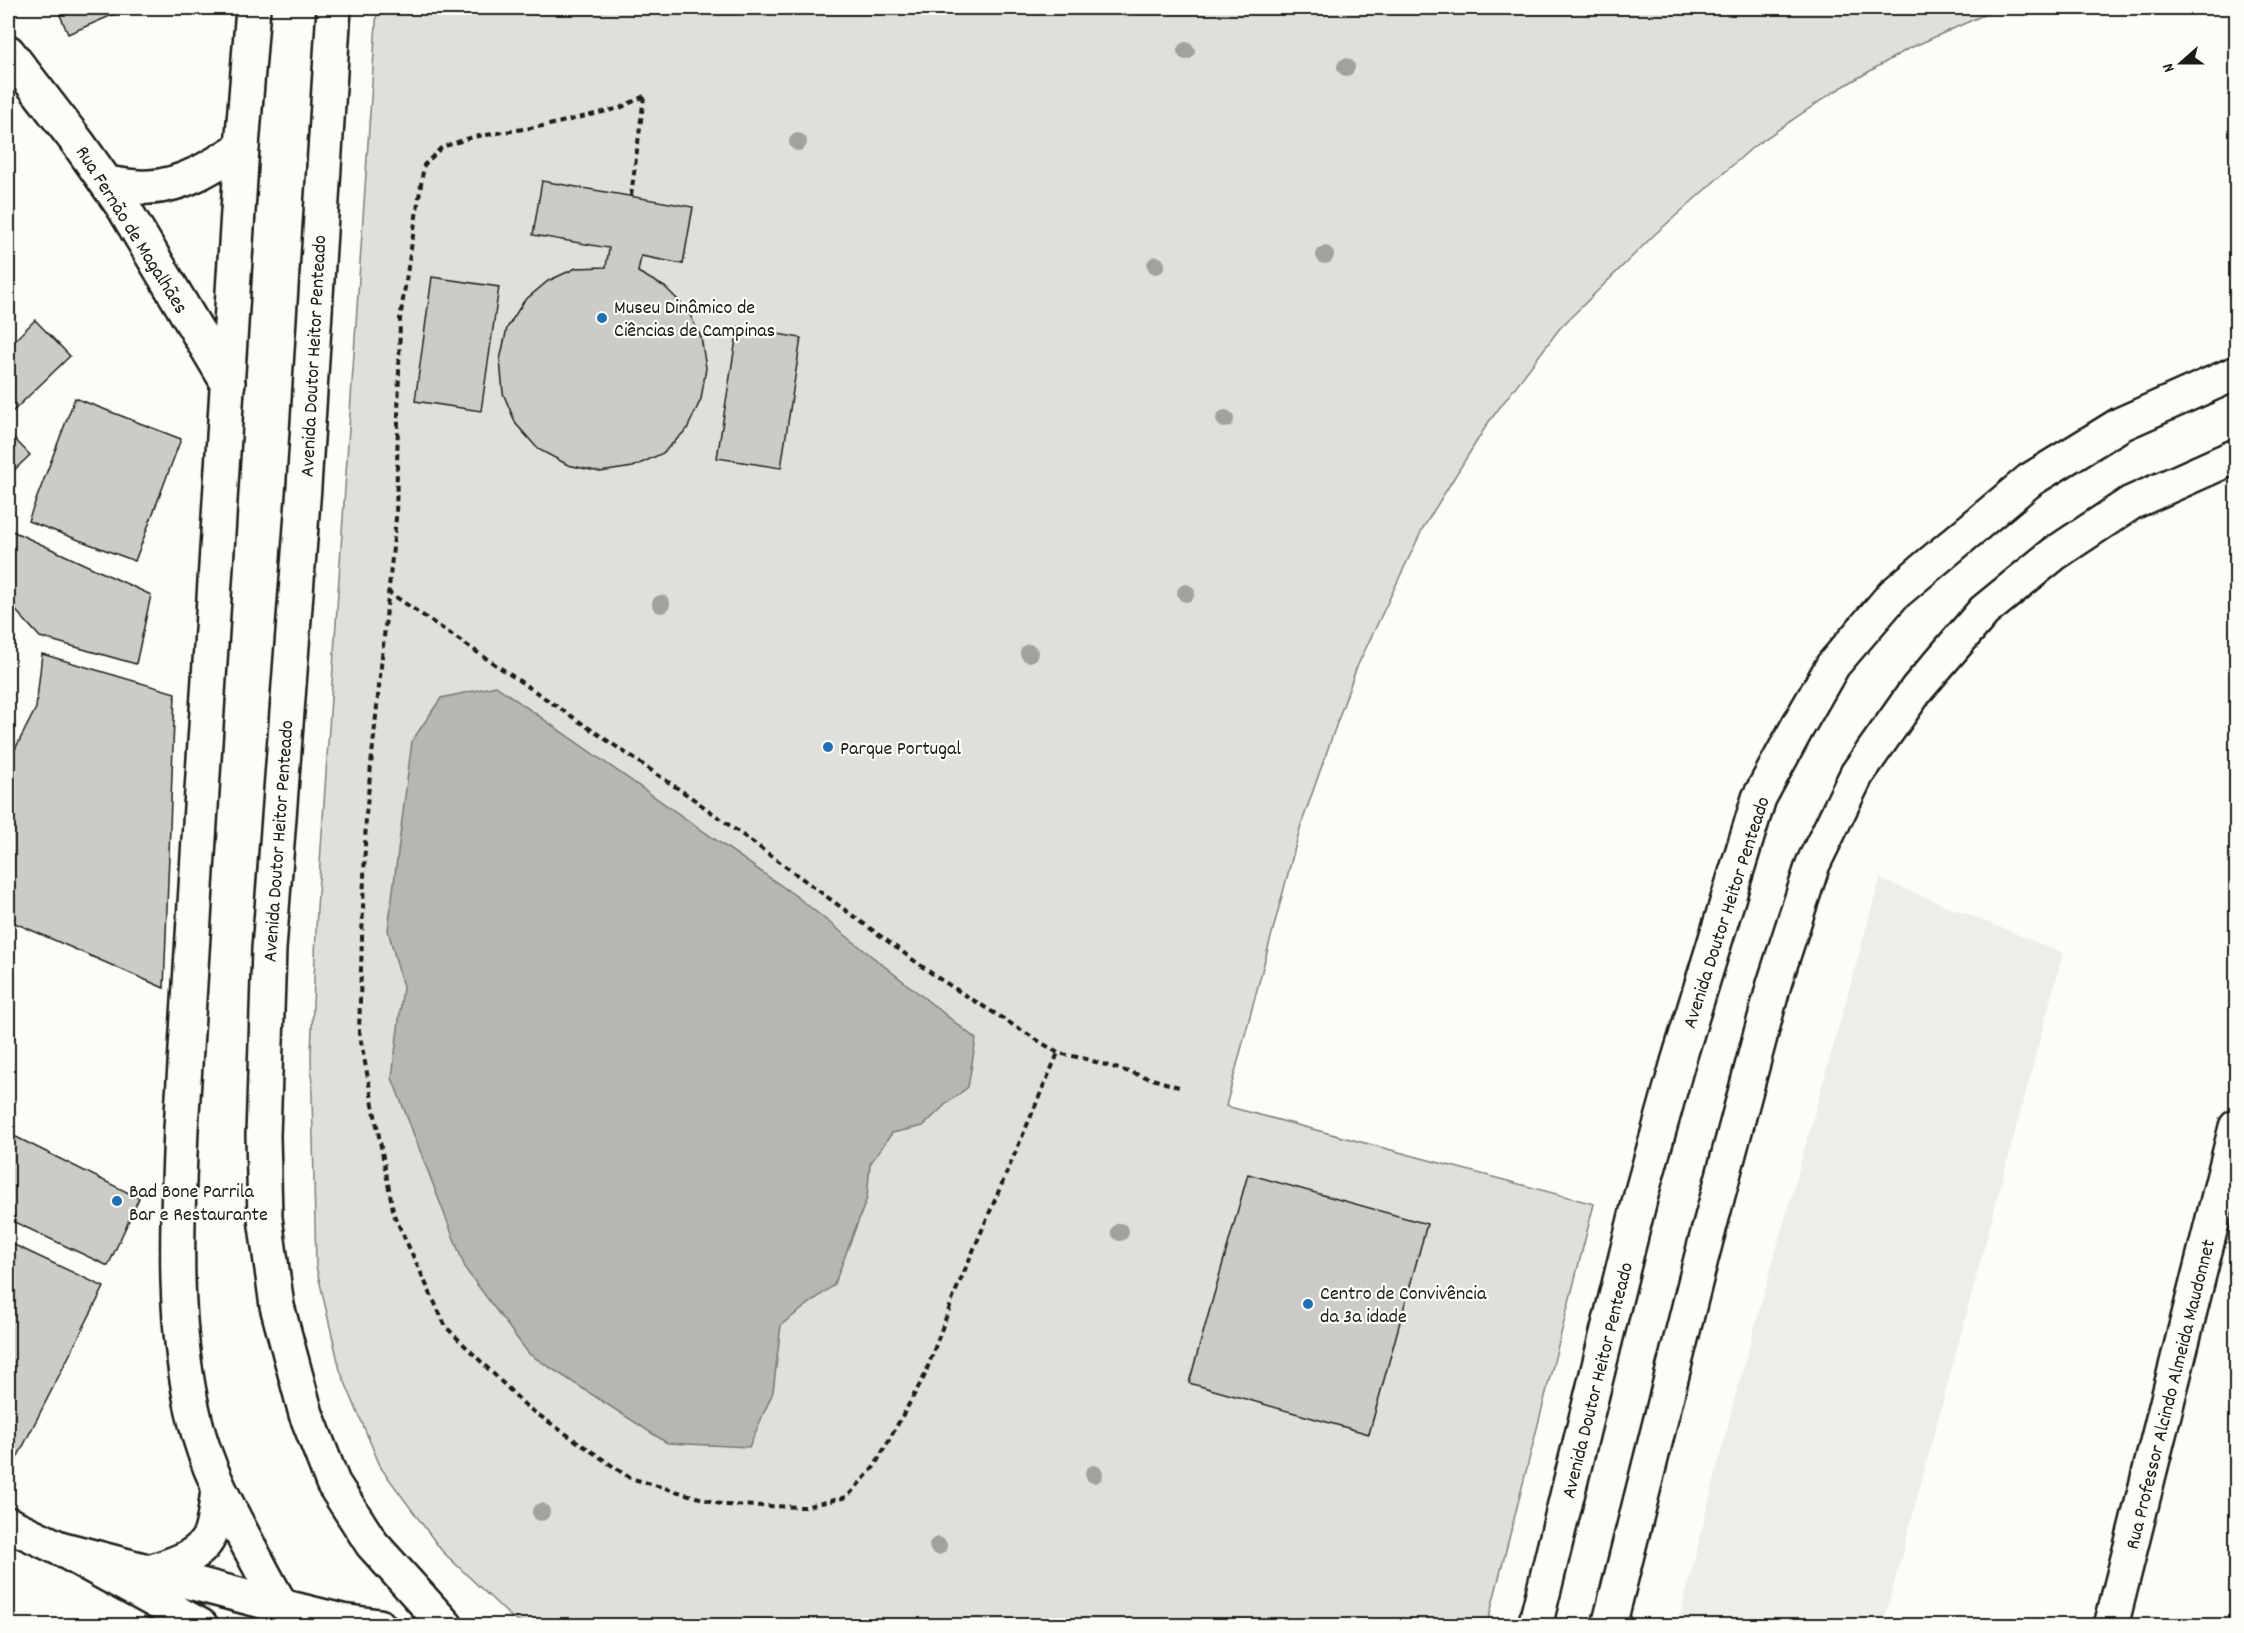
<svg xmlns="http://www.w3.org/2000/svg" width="2244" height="1633" font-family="Dekko,sans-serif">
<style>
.built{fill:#eeede9}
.green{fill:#e0dfdb;stroke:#7e7e7c;stroke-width:1.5}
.water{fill:#b7b6b2;stroke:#797876;stroke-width:1.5}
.building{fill:#cccbc8;stroke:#1c1c1c;stroke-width:1.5}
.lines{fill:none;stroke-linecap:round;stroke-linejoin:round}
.street-casing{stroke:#1c1c1c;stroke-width:38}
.secondary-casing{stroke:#1c1c1c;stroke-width:38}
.primary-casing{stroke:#1c1c1c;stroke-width:38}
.path{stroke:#1c1c1c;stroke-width:4;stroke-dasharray:6 4.5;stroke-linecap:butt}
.street{stroke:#fdfcf7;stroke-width:33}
.secondary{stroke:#fdfcf7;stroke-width:33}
.primary{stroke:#fdfcf7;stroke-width:33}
.tree{fill:#a2a19e}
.poi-dot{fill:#1f6fb2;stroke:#fdfcf7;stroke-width:2}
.labels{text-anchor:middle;stroke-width:4.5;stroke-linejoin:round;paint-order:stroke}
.street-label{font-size:20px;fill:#1c1c1c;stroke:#fdfcf7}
.poi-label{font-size:20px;fill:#1c1c1c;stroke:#fdfcf7;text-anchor:start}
</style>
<rect width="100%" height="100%" fill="#fdfcf7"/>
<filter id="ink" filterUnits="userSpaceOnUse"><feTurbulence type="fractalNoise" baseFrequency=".0167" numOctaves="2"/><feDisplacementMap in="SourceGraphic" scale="12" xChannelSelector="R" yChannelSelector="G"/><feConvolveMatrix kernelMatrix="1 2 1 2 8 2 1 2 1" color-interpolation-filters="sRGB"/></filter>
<g filter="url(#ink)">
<polygon class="built" points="1880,879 2063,953 1883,1625 1678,1625 1734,1401"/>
<polygon class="green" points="377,8 1999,8 1908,49 1832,93 1753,147 1653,236 1560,328 1488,423 1423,528 1356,669 1301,825 1226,1106 1594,1204 1487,1625 524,1625 510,1616 442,1551 381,1468 340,1370 316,1266 311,1053 317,908"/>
<polygon class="water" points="496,686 796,896 976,1039 968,1087 946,1104 923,1126 892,1133 870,1164 867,1198 834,1285 781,1325 773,1392 749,1447 667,1443 529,1354 466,1270 392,1078 403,987 388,930 412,741 441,698"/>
<g class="building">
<polygon points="57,8 129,8 68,34"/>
<polygon points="542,181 693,207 683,264 641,256 638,272 665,287 687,309 701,337 706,368 701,399 687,429 663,453 633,467 600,472 568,465 538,449 516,424 503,393 500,360 507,328 524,301 548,281 576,268 606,267 609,248 533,235"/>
<polygon points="432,277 499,287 481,411 415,401"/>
<polygon points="35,320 70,356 8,416 8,347"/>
<polygon points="738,327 801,338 781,468 717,458"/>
<polygon points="75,398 181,439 135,561 28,521"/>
<polygon points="8,432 30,455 8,476"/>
<polygon points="8,529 151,595 136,664 40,637 8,602"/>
<polygon points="42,654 175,693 164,988 8,920 8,763 36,708"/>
<polygon points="8,1133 139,1198 108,1266 8,1219"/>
<polygon points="1248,1174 1427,1224 1369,1434 1189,1383"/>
<polygon points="8,1242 104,1287 13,1466 8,1464"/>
</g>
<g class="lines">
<g class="street-casing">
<g id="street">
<polyline points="8,52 78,143 124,208 228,383"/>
<path d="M107 183C120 185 135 188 149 187 183 186 215 165 242 147"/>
<polyline points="2111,1626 2236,1127"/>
</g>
</g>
<g class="secondary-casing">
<g id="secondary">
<polyline points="8,1524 59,1548 201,1626"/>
<polyline points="59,1548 281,1606"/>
<path d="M149 1572C171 1565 203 1557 211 1532 215 1519 216 1504 218 1490"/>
</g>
</g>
<g class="primary-casing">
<g id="primary">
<path d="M253 8 242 147 181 1129C177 1226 172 1325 195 1420 206 1468 230 1511 253 1554 266 1578 278 1602 294 1626"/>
<polyline points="334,8 304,487 269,949 263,1136 265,1218 277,1306 306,1414 333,1483 372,1544 446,1626"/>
<polyline points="281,1606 342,1621 379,1626"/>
<polyline points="1535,1626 1642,1191 1678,1062 1759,798 1798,726 1833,665 1893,595 2030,480 2121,424 2236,373"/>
<polyline points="1609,1626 1701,1259 1774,984 1813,864 1857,774 1917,689 1984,611 2054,554 2131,503 2236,456"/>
</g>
</g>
<g class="path">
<polyline points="644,96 620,108 549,125 473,137 442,147 424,165 400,319 396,518 366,815 359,1031 394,1215 446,1327 527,1407 630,1478 724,1505 804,1507 847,1497 874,1467 924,1377 955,1293 1058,1053"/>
<polyline points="631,196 644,97"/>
<polyline points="387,591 692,798 938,978 1058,1053 1086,1059 1182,1088"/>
</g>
<use href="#street" class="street"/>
<use href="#secondary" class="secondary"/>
<use href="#primary" class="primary"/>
</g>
<g class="tree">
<circle cx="1186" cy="51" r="9"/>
<circle cx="1346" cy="67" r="9"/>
<circle cx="798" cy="142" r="9"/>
<circle cx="1325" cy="255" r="9"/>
<circle cx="1156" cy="265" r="9"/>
<circle cx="1225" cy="419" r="9"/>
<circle cx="1186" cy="593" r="9"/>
<circle cx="661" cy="604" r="9"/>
<circle cx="1029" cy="653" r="9"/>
<circle cx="1120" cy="1232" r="9"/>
<circle cx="1094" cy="1474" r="9"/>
<circle cx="541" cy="1512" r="9"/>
<circle cx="938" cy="1546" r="9"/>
</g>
</g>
<g class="poi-dot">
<circle cx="602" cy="318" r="6"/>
<circle cx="828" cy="747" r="6"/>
<circle cx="117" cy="1201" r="6"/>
<circle cx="1308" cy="1304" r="6"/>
</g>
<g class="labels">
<g class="street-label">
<text transform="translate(133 229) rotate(58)" y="7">Rua Fernão de Magalhães</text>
<text transform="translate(312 356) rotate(-87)" y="7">Avenida Doutor Heitor Penteado</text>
<text transform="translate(277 841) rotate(-86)" y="7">Avenida Doutor Heitor Penteado</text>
<text transform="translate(1725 912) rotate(-72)" y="7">Avenida Doutor Heitor Penteado</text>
<text transform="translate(1596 1380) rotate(-76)" y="7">Avenida Doutor Heitor Penteado</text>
<text transform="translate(2169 1394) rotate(-76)" y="7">Rua Professor Alcindo Almeida Maudonnet</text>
</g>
<g class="poi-label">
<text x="614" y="313">Museu Dinâmico de<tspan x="614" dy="23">Ciências de Campinas</tspan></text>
<text x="840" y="754">Parque Portugal</text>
<text x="129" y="1197">Bad Bone Parrila<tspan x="129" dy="23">Bar e Restaurante</tspan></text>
<text x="1320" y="1299">Centro de Convivência<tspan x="1320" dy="23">da 3a idade</tspan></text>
</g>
</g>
<rect width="2244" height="1633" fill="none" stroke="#fdfcf7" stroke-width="30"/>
<rect x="15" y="15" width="2214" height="1603" fill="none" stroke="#1c1c1c" stroke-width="2" filter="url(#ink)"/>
<g transform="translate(2181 63) rotate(249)" stroke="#fdfcf7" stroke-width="4.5" paint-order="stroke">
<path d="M0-4.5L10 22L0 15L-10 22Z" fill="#1c1c1c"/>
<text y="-9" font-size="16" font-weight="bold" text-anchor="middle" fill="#1c1c1c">N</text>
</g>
</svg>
